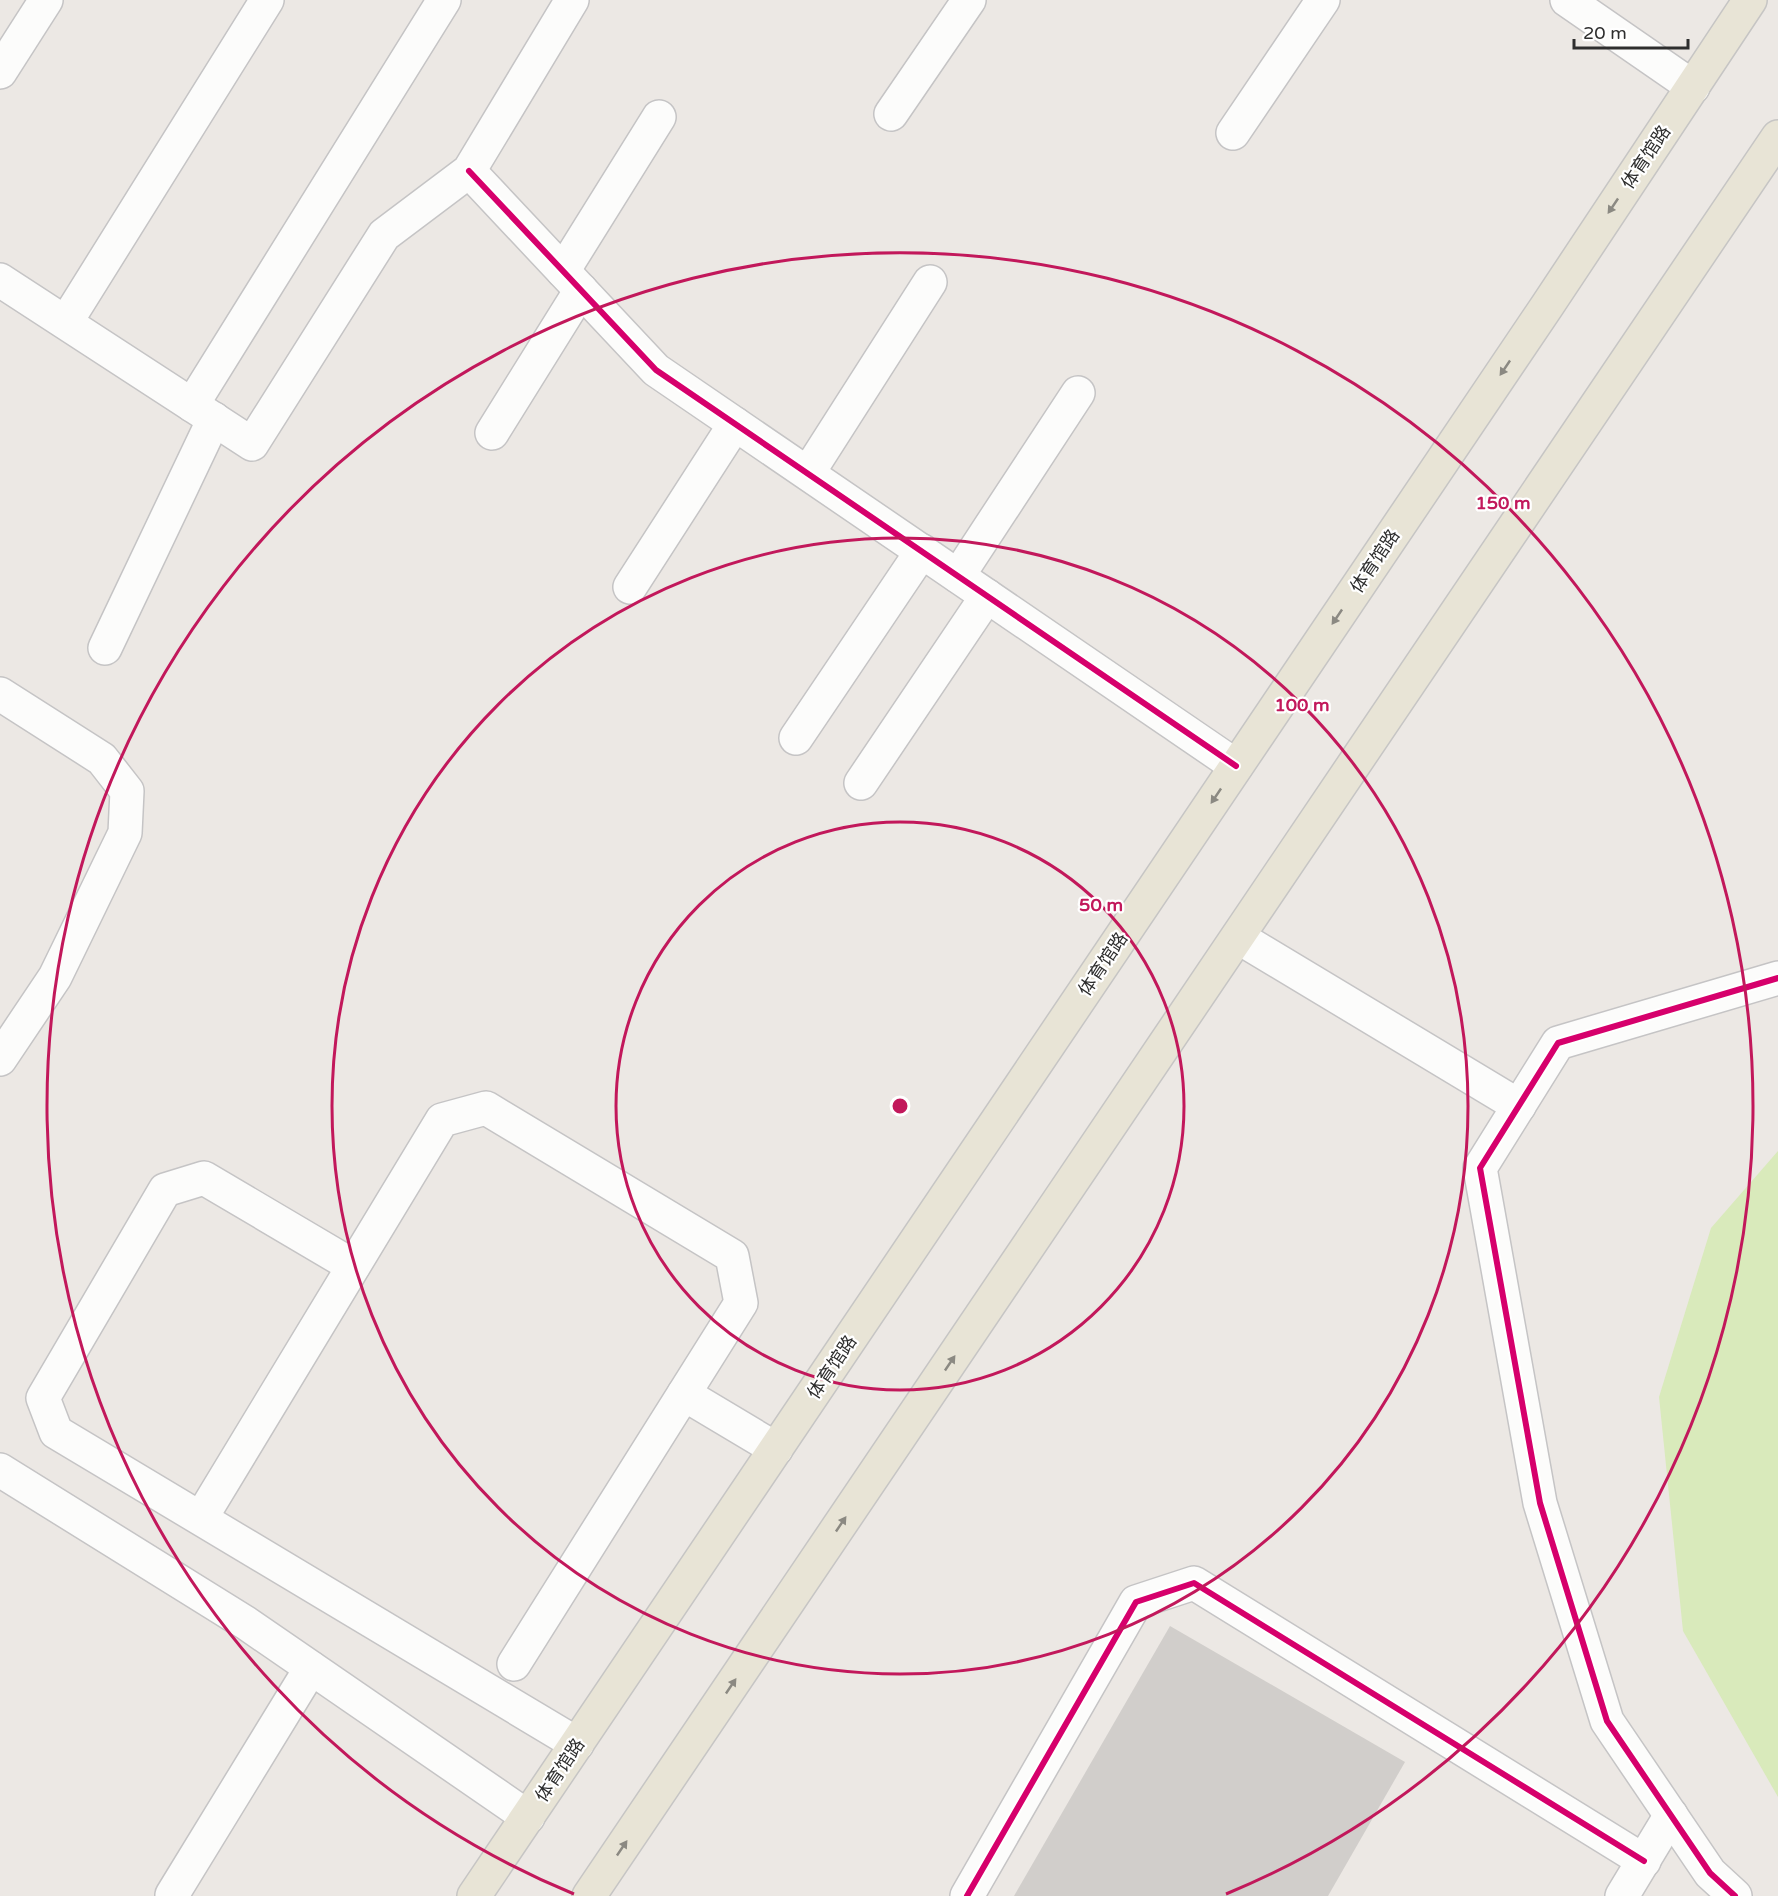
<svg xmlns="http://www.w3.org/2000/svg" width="1778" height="1896" font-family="'Varela Round','Noto Sans SC',sans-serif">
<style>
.pitch{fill:#d9eabb}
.building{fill:#d1cecb}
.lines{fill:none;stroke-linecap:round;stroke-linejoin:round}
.minor-casing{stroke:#c5c4c5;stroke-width:36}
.major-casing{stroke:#c6c5c4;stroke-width:36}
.minor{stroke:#fcfcfb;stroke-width:33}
.major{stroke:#e8e4d6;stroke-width:33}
.cycleway-casing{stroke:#fff;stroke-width:10}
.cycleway{stroke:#d6006c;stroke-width:6}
.oneway{fill:#8b8982}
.ring{fill:none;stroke:#c2185b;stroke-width:3}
.labels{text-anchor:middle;stroke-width:4.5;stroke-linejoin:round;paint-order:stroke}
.street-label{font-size:18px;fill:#2e2e2e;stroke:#fff}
.centre{fill:#c2185b;stroke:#fff;stroke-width:3}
.ring-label{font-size:18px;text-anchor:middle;font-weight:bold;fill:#c2185b;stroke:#fff;stroke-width:4.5;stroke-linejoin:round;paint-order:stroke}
</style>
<rect width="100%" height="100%" fill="#ece8e4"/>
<polygon class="pitch" points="1778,1151 1778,1797 1683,1631 1659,1397 1711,1228"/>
<polygon class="building" points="1170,1626 1405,1762 1328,1896 1014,1896"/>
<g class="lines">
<g class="minor-casing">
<g id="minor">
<polyline points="1567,0 1693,87"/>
<polyline points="0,72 46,0"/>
<polyline points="891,114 969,0"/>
<polyline points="1233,133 1323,0"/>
<polyline points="469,171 656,370 1236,766"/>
<polyline points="563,271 659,117"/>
<polyline points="0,280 252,444 384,235 469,171 572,0"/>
<polyline points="66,322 267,0"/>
<polyline points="192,405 444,0"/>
<polyline points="492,433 581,290"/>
<polyline points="808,473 930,282"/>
<polyline points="958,576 1078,393"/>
<polyline points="630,587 735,424"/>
<polyline points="105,648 214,419"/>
<polyline points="0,694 102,759 127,791 125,833 55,977 0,1059"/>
<polyline points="796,738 922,551"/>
<polyline points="861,783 987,596"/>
<polyline points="1238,937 1519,1106"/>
<polyline points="353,1266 204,1178 165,1190 43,1398 56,1432 577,1744"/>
<polyline points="684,1394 776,1449"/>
<polyline points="0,1470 246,1623 528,1817"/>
<polyline points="201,1518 442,1120 486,1108 732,1256 741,1303 514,1664"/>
<polyline points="172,1895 311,1668"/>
<polyline points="967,1896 1136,1602 1194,1583 1644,1861"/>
<polyline points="1622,1896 1671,1815"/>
<polyline points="1735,1896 1710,1873 1607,1721 1540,1503 1480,1168 1558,1043 1778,978"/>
</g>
</g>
<g class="major-casing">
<g id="major">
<polyline points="474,1896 1547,306 1750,0"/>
<polyline points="589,1896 1778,137"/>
</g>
</g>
<use href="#minor" class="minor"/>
<use href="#major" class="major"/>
<g class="cycleway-casing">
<g id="cycleway">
<polyline points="469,171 656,370 1236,766"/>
<polyline points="967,1896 1136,1602 1194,1583 1644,1861"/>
<polyline points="1735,1896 1710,1873 1607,1721 1540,1503 1480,1168 1558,1043 1778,978"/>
</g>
</g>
<use href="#cycleway" class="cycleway"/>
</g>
<defs><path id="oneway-solid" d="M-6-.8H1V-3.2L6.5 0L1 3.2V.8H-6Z" transform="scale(1.5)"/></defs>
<g class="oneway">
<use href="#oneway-solid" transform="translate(1613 206) rotate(124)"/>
<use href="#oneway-solid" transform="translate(1505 368) rotate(124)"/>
<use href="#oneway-solid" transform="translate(1337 617) rotate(124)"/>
<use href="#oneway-solid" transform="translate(1216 796) rotate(124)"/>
<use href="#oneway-solid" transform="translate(950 1363) rotate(-56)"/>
<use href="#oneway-solid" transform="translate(841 1524) rotate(-56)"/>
<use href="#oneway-solid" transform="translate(731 1686) rotate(-56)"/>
<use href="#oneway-solid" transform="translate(622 1848) rotate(-56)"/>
</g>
<g class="ring">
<circle cx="900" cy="1106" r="284"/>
<circle cx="900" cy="1106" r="568"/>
<path d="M574 1894A853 853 0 1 1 1226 1894"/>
</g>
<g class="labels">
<g class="street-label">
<text transform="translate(1646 157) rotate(-56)" y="6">体育馆路</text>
<text transform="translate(1375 561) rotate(-56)" y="6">体育馆路</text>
<text transform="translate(1103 964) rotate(-56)" y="6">体育馆路</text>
<text transform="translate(832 1367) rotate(-56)" y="6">体育馆路</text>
<text transform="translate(560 1770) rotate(-56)" y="6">体育馆路</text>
</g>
</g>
<circle cx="900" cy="1106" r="9" class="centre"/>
<g class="ring-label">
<text x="1503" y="509">150 m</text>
<text x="1302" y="711">100 m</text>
<text x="1101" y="911">50 m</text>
</g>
<path d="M1574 39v9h114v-9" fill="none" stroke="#2e2e2e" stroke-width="3"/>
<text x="1583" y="39" font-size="18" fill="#2e2e2e" stroke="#ffffff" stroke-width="4.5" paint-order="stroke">20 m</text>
</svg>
